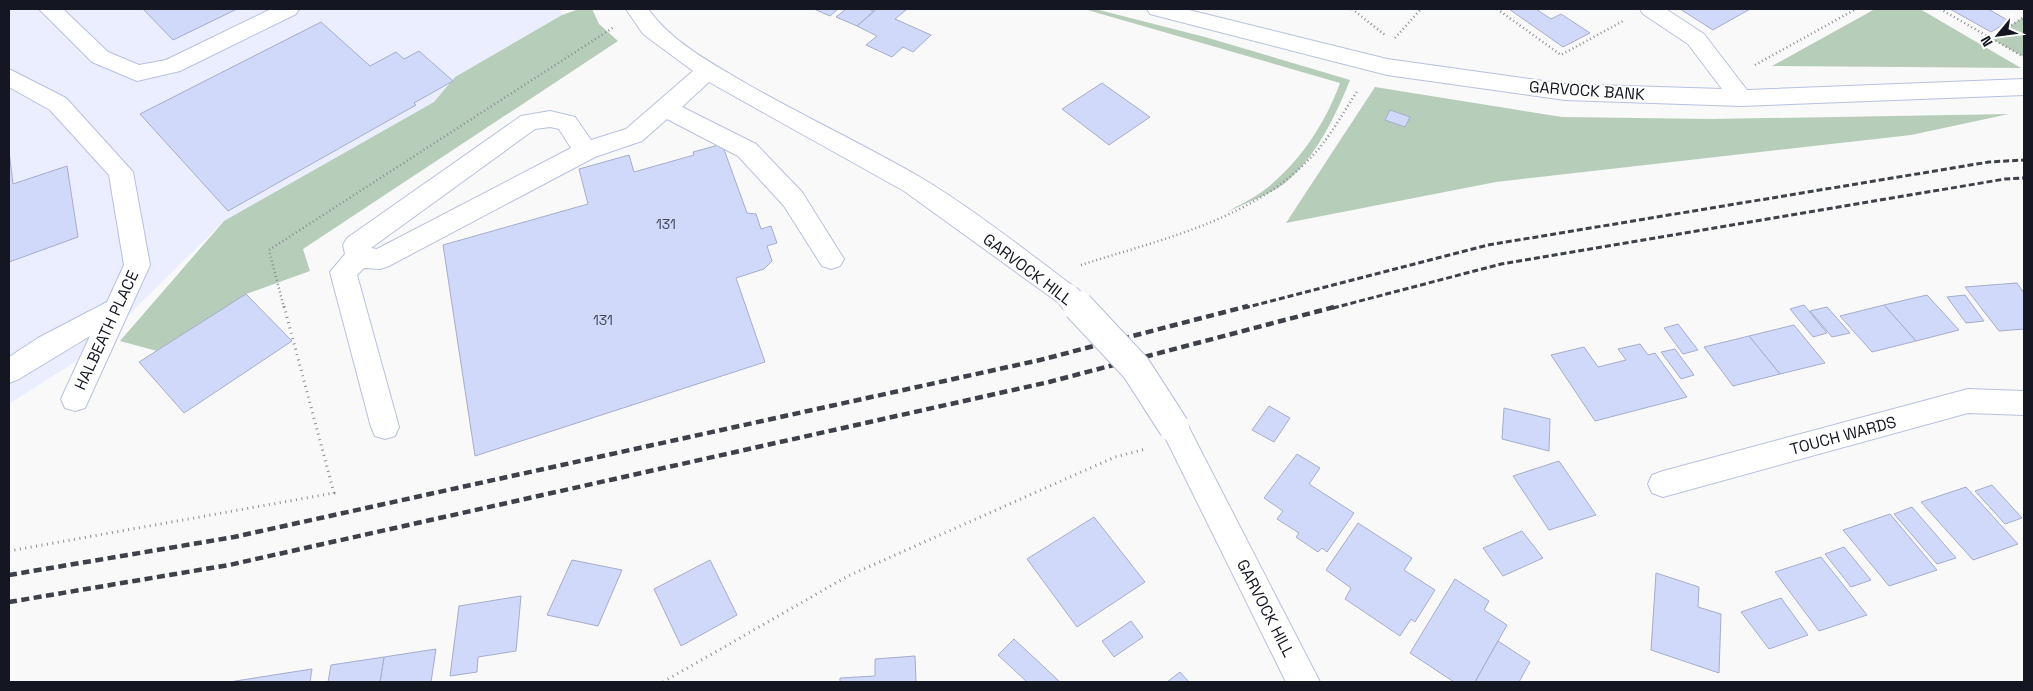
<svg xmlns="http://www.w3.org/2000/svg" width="2033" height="691" font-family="'Space Grotesk',sans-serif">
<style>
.built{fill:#eaeeff}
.green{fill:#b6cdb9}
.building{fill:#d0d9f9;stroke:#a5adcc}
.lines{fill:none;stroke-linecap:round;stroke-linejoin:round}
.minor-casing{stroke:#b7c0e0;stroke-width:2}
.path-far1{stroke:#8c8e93;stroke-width:2.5;stroke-dasharray:1 3;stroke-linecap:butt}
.path{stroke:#8c8e93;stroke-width:3;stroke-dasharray:1 4.5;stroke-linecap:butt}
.minor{fill:#fff;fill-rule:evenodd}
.rail-far1{stroke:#3e414a;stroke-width:3;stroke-dasharray:6 3;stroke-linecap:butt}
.rail{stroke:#3e414a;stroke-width:4.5;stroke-dasharray:8 4.5;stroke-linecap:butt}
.minor-bridge-far1-casing{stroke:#b7c0e0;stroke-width:26;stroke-linecap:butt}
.minor-bridge-casing{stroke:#b7c0e0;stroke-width:32;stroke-linecap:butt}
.minor-bridge-far1{stroke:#fff;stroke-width:24}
.minor-bridge{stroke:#fff;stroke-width:30}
.labels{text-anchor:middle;stroke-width:4;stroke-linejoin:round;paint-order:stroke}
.number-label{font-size:14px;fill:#434858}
.street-label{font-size:16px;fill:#141722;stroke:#fff}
</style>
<rect width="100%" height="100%" fill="#f9f9f9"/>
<polygon class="built" points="9,9 561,9 562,15 455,77 434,102 224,221 92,351 9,404"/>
<g class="green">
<polygon points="579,9 592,9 599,24 618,41 303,249 310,271 246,294 157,351 120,341 224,221 434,102 455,77 562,15"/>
<path d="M1084 9H1095L1205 37 1350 80C1336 115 1315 159 1285 183 1268 196 1243 204 1224 214 1238 205 1255 198 1267 188 1301 160 1325 124 1340 83Z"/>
<polygon points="1875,9 1920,9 2021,68 1772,66"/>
<polygon points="2024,17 2024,57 1990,38"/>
<polygon points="1375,87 1562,117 1712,119 2009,114 1911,135 1496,182 1286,223"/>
</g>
<g class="building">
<polygon points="143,9 237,9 173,40"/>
<polygon points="814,9 838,9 830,16"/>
<polygon points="846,9 868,9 874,11 857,26 836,17"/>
<polygon points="877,9 907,9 895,19 931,35 913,52 903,47 892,57 866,45 877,36 857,26"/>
<polygon points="1509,9 1536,9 1551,19 1561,14 1590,33 1563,47"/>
<polygon points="1680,9 1750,9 1713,30"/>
<polygon points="1950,9 1988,9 2009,21 1991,32"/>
<polygon points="321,22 370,66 396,52 404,59 419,51 453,81 414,103 416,105 228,211 140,114"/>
<polygon points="1102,83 1150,117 1109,145 1062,109"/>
<polygon points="1390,110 1410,117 1405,127 1385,120"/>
<polygon points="722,144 747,213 756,214 761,229 771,226 777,243 767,246 772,261 764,269 736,278 765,362 475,456 443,245 588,204 579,169 629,155 634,172 694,155 693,152"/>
<polygon points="9,151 13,184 67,166 78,237 9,262"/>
<polygon points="2017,283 2024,293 2024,329 1999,331 1965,287"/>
<polygon points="246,294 292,341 184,413 139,362"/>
<polygon points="1927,295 1959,330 1916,341 1884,305"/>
<polygon points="1965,295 1984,321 1966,323 1947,297"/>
<polygon points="1804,305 1827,333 1813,337 1790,309"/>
<polygon points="1884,305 1916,341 1872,352 1840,316"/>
<polygon points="1827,307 1850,333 1832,337 1810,311"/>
<polygon points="1678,324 1698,350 1683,354 1664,328"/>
<polygon points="1794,325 1825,363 1780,374 1749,336"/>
<polygon points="1749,336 1780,374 1733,386 1704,347"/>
<polygon points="1640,344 1648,355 1655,353 1687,397 1595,421 1551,355 1584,347 1598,367 1626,360 1618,349"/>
<polygon points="1675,349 1694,375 1681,379 1661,352"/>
<polygon points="1269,406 1290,418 1274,442 1252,430"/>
<polygon points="1504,408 1550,419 1549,451 1502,439"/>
<polygon points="1297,454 1320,468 1309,484 1354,513 1327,552 1322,548 1318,552 1296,537 1299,533 1277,519 1283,511 1264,498"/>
<polygon points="1559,461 1596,515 1549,530 1513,476"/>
<polygon points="1992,485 2022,518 2005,524 1975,491"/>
<polygon points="1966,487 2018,544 1973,560 1921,502"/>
<polygon points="1912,507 1956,558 1937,564 1894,514"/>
<polygon points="1890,514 1937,570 1889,586 1843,530"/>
<polygon points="1094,517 1145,582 1077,627 1027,559"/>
<polygon points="1358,523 1412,558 1404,570 1435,590 1415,622 1411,619 1400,636 1345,599 1351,588 1326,570"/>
<polygon points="1522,531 1543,558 1503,576 1483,548"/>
<polygon points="1844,547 1871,580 1851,587 1825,554"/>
<polygon points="1821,557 1867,615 1819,631 1775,572"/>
<polygon points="572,560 622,570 598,626 547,615"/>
<polygon points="710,560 737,615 681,646 654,589"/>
<polygon points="1656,573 1699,587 1698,607 1721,614 1719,673 1651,650"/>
<polygon points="1455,579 1489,601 1484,610 1507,625 1475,682 1454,682 1410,653"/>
<polygon points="521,596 516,651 478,657 477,672 450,676 459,606"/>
<polygon points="1781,598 1808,635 1769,649 1741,612"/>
<polygon points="1131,621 1143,637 1114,657 1102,641"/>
<polygon points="1014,639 1060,682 1027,682 998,655"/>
<polygon points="1498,641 1530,662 1519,682 1475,682"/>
<polygon points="436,649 431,682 380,682 384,657"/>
<polygon points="915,656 916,682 840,682 840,678 875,676 875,659"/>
<polygon points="384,657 380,682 328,682 331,665"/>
<polygon points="312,669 310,682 229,682"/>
<polygon points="1180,672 1189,682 1167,682"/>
</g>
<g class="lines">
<g class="minor-casing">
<g id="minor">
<polygon points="39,9 63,9 108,52 139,65 166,60 271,9 299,9 296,14 180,71 137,81 92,62"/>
<path d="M626 9H648C672 42 711 63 747 84 803 116 863 144 920 177 975 210 1026 251 1077 289L1081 296 1077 303 1068 307 1059 303 904 191 709 82 682 107 756 144 802 192 844 259 840 266 831 269 822 266 784 206 738 156 667 119 642 141 595 157 389 266 380 269 364 268 357 275 399 427 395 436 385 439 375 436 371 427 330 272 345 254 343 245 347 238 521 116 550 111 575 117 591 140 626 129 693 71 643 34ZM550 127 559 129 571 148 377 249 371 248 535 129Z"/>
<polygon points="1147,9 1185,9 1387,59 1565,84 1722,89 1688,44 1643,14 1640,9 1666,9 1704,34 1747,90 2024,79 2024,95 1741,106 1565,100 1387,75 1150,14"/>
<polygon points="9,69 66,98 133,172 150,265 85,408 75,411 65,408 61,399 90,336 19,379 9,383 9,357 38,338 107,302 124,265 109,175 50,110 9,87"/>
<polygon points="1968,389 2024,391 2024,415 1968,413 1663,497 1652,493 1648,484 1652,475 1663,471"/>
<polygon points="1174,415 1184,418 1320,682 1286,682 1160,427 1164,418"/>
</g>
</g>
<g class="path-far1">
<polyline points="1352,9 1385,35"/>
<polyline points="1497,9 1561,55 1623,21"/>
<polyline points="1940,9 2024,57"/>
<polyline points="1395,38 1421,9"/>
<polyline points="1991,38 2024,17"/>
<polyline points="1755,65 1856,9"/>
<path d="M1081 265C1162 239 1256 219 1315 153 1332 134 1344 111 1358 90"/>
<polyline points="284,308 269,250 614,27"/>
</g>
<g class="path">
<polyline points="9,551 334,493 284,306"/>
<polyline points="663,682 848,576 1115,457 1146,449"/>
</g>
<use href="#minor" class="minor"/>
<g class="rail-far1">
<polyline points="1244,308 1488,245 1989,162 2024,160"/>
<polyline points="1333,308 1501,264 2005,179 2024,178"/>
</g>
<g class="rail">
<polyline points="9,575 234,537 1040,360 1248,306"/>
<polyline points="9,602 229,565 1049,382 1338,306"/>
</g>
<g class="minor-bridge-far1-casing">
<polyline id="minor-bridge-far1" points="1068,296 1079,308"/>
</g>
<g class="minor-bridge-casing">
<polyline id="minor-bridge" points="1078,306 1136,368 1174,427"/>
</g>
<use href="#minor-bridge-far1" class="minor-bridge-far1"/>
<use href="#minor-bridge" class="minor-bridge"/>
</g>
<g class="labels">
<g class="number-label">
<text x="666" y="229">131</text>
<text x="603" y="325">131</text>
</g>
<g class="street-label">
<text transform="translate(1587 90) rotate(4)" y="6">GARVOCK BANK</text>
<text transform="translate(1028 269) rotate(37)" y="6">GARVOCK HILL</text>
<text transform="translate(106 330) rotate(-65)" y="6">HALBEATH PLACE</text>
<text transform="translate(1843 435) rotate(-15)" y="6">TOUCH WARDS</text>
<text transform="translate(1266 608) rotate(63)" y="6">GARVOCK HILL</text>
</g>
</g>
<rect width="2033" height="691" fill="none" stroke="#141722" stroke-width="20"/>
<g transform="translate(1998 35) rotate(241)" stroke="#ffffff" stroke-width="4" paint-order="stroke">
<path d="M0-4L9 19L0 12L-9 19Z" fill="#141722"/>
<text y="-8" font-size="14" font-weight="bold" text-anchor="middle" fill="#141722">N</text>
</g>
</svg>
